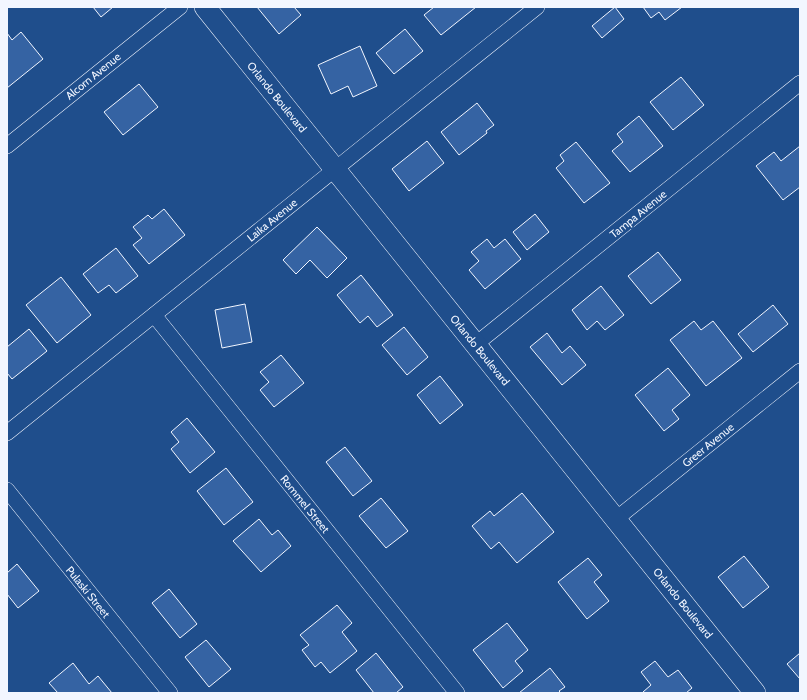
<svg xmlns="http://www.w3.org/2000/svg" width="807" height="700" font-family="Cabin,sans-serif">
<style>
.building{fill:#3563a3;stroke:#f2f6ff}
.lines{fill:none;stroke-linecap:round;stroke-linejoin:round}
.street-casing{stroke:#f2f6ff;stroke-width:16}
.secondary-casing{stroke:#f2f6ff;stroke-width:22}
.street{stroke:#1f4e8c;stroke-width:15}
.secondary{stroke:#1f4e8c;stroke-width:21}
.labels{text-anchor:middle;stroke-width:3;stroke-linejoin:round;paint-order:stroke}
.street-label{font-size:11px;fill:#f2f6ff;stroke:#1f4e8c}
</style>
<rect width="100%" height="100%" fill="#1f4e8c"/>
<g class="building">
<polygon points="93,7 113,7 101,17"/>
<polygon points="257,7 294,7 301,15 279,34"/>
<polygon points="434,7 476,7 441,35 424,15"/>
<polygon points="615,7 624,19 602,38 592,26"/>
<polygon points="643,7 682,7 665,20 659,12 651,18"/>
<polygon points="405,29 423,51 394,74 376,53"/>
<polygon points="21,32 43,59 7,88 7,33 12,40"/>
<polygon points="360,46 377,86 353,97 348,86 331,94 318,65"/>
<polygon points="681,77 704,105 673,130 650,102"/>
<polygon points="139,84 158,107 123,135 104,112"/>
<polygon points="477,103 494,125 486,131 487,133 459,155 441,132"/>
<polygon points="639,116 663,146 630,172 612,151 623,142 617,134"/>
<polygon points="427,141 444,163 409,191 392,169"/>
<polygon points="576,142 610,183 584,203 556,168 564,161 560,155"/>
<polygon points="800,146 800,187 783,200 756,166 774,152 781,161"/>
<polygon points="164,209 185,235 149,264 133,245 142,238 133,227 148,215 152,219"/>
<polygon points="535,214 549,232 527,250 513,232"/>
<polygon points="317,227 347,258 327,278 310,260 296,274 283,260"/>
<polygon points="487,239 494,248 505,239 521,259 485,289 469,270 479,261 471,252"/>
<polygon points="116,248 138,276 116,293 109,285 98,293 83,274"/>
<polygon points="658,252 681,280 651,304 628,276"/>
<polygon points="361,275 393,315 377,327 368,316 360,323 337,295"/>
<polygon points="61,277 91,315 57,343 26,305"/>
<polygon points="601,286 624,315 605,330 597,321 587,330 572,310"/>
<polygon points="245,304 252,342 222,348 215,310"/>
<polygon points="773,305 788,324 753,352 738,334"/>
<polygon points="694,321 701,330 713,321 742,358 706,386 670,340"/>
<polygon points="404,327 428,357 407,375 382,345"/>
<polygon points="29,329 47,351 12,379 7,373 7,347"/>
<polygon points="547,333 562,353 570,346 586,365 562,385 530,347"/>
<polygon points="281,355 304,383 274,407 260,390 269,382 260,372"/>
<polygon points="668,368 690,395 672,410 679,419 664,431 635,395"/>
<polygon points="440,376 463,405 440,424 417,395"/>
<polygon points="187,418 215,452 190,473 171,449 179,442 171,432"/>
<polygon points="345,447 372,481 353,496 326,462"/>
<polygon points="226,468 253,502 224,525 197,491"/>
<polygon points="522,493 554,532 517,563 499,542 491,549 472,526 490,511 494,516"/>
<polygon points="381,498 408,531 386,548 359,516"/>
<polygon points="259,519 272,535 278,530 291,546 261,572 233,541"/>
<polygon points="744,556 769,587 743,608 718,577"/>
<polygon points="588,558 602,575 594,582 609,601 587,619 558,582"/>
<polygon points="17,564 39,591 18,608 7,594 7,573"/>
<polygon points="169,589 197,624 180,638 152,603"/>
<polygon points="337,605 352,623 342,632 357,651 330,673 321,662 315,667 302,650 309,645 300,635"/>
<polygon points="507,623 528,650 515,661 523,671 503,688 473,650"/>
<polygon points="206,640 231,669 209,687 185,657"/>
<polygon points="376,653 403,687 396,693 374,693 356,670"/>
<polygon points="800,653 800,679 787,664"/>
<polygon points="655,661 668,677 678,670 692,688 686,693 644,693 643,692 651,685 641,672"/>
<polygon points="73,663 89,684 98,676 112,693 58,693 49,683"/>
<polygon points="550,668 565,687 559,691 561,693 519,693"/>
</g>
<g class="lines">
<g class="street-casing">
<g id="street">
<polyline points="7,146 180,7"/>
<polyline points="154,315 457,693"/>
<polyline points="476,344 800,83"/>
<polyline points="7,433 537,7"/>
<polyline points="7,490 170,693"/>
<polyline points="616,519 800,371"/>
</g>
</g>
<g class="secondary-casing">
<polyline id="secondary" points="205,7 755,693"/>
</g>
<use href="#street" class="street"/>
<use href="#secondary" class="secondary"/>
</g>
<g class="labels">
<g class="street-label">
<text transform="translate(93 76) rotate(-39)" y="4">Alcorn Avenue</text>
<text transform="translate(277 97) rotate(51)" y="4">Orlando Boulevard</text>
<text transform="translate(638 214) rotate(-39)" y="4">Tampa Avenue</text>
<text transform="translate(272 220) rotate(-39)" y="4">Laika Avenue</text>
<text transform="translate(480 350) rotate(51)" y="4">Orlando Boulevard</text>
<text transform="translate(708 445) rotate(-39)" y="4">Greer Avenue</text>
<text transform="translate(305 504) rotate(51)" y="4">Rommel Street</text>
<text transform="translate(88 592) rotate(51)" y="4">Pulaski Street</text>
<text transform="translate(683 603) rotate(51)" y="4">Orlando Boulevard</text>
</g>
</g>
<rect width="807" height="700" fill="none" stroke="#f2f6ff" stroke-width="16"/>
</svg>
